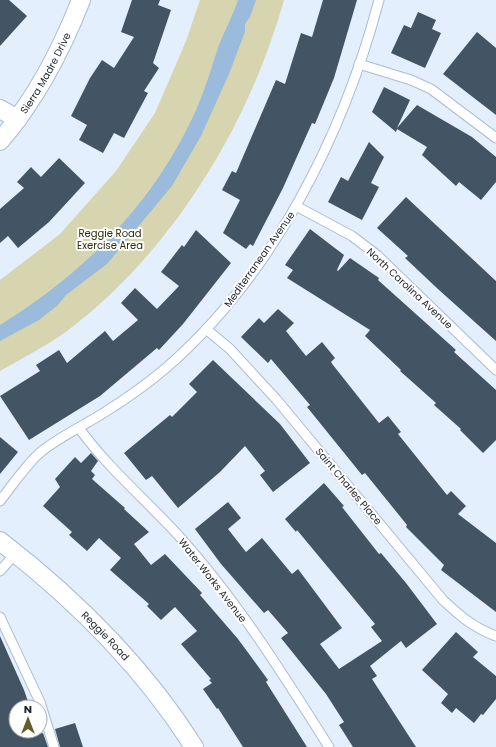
<svg xmlns="http://www.w3.org/2000/svg" width="496" height="747" font-family="Poppins,sans-serif">
<style>
.green{fill:#d6d5af}
.water{fill:#9bbbdc}
.building{fill:#435465}
.lines{fill:none;stroke-linecap:round;stroke-linejoin:round}
.lane-casing{stroke:#aabdd2;stroke-width:11}
.street-casing{stroke:#aabdd2;stroke-width:20}
.lane{stroke:#fff;stroke-width:9}
.street{stroke:#fff;stroke-width:18}
.labels{text-anchor:middle;stroke-width:4;stroke-linejoin:round;paint-order:stroke}
.street-label{font-size:10px;fill:#1c242c;stroke:#fff}
.park-label{font-size:10px;fill:#2e2b07;stroke:#fff}
</style>
<rect width="100%" height="100%" fill="#e3effc"/>
<path class="green" d="M200 0H284C249 125 172 252 67 331 47 346 22 358 0 371V280L60 234 116 171 155 113 186 41Z"/>
<path class="water" d="M238 0H256L250 17 245 24V32L229 74 201 136 172 186 107 264 66 295 58 305 39 320 0 341V325C87 271 155 202 197 108 206 87 212 66 219 45 225 30 233 15 238 0Z"/>
<g class="building">
<polygon points="0,0 9,0 27,16 0,46"/>
<polygon points="132,0 160,0 158,5 171,10 153,63 159,68 144,91 148,93 124,138 114,133 103,153 79,140 87,125 71,116 90,78 102,60 114,68 134,37 121,32"/>
<polygon points="323,0 357,0 334,78 315,124 312,123 283,188 253,246 250,244 246,249 223,233 240,200 222,190 232,171 236,173 276,80 285,84 301,33 312,37"/>
<polygon points="418,12 436,20 432,29 441,33 425,68 391,53 404,25 411,28"/>
<polygon points="477,32 496,48 496,115 443,74"/>
<polygon points="384,87 410,100 397,128 417,105 472,137 496,157 496,182 481,200 459,182 456,186 422,155 427,147 397,129 396,132 372,112"/>
<polygon points="369,142 384,157 371,183 379,187 362,220 328,202 341,177 348,181"/>
<polygon points="59,158 85,183 49,222 18,248 8,236 0,243 0,209 24,188 17,182 31,167 41,177"/>
<polygon points="406,197 496,281 496,341 439,290 405,258 408,256 377,228"/>
<polygon points="310,229 344,255 337,270 338,271 350,258 379,278 378,280 456,350 454,352 496,390 496,440 483,453 460,430 461,429 434,405 436,403 400,371 401,370 365,336 370,330 287,278 293,270 285,265"/>
<polygon points="196,230 231,263 183,324 159,350 157,348 100,396 29,440 0,396 40,371 36,365 59,350 67,363 105,331 113,341 138,320 121,303 135,288 157,309 179,286 161,272 182,245 184,247"/>
<polygon points="278,309 294,323 286,331 306,356 322,342 335,358 331,362 333,365 379,423 388,416 401,432 398,434 447,495 451,491 466,506 458,514 496,543 496,612 441,570 444,565 406,527 407,525 365,473 362,475 307,407 310,405 271,359 268,363 241,337 259,318 264,323"/>
<polygon points="213,360 280,424 310,463 273,492 260,475 265,471 245,446 220,472 178,508 152,476 146,480 124,453 170,415 172,417 197,392 189,384"/>
<polygon points="0,437 18,452 0,474"/>
<polygon points="91,453 98,461 91,471 95,475 92,479 125,508 124,509 149,532 134,544 151,565 165,554 202,593 200,595 238,639 268,680 266,682 307,747 243,747 218,708 217,709 203,689 212,683 209,680 211,679 181,644 197,631 175,607 161,620 147,606 149,604 110,570 121,558 99,538 87,551 69,535 72,532 43,506 60,487 55,479 75,457 81,463"/>
<polygon points="324,483 344,506 342,507 379,554 381,553 406,583 437,624 406,648 401,641 370,666 377,676 372,679 416,747 353,747 339,725 344,722 326,694 281,638 288,633 268,610 264,613 221,564 195,529 228,502 241,518 228,529 246,552 262,538 292,574 298,569 342,628 320,644 339,669 382,641 371,627 375,624 297,530 296,532 285,519"/>
<polygon points="456,632 478,652 473,657 496,676 496,699 483,715 481,714 474,723 456,708 452,713 441,703 448,694 422,670"/>
<polygon points="0,636 24,690 30,707 16,707 16,731 37,731 38,734 43,733 48,747 0,747"/>
<polygon points="75,723 83,747 60,747 55,729"/>
</g>
<g class="lines">
<g class="lane-casing">
<g id="lane">
<polyline points="359,64 411,80 431,89 496,138"/>
<polyline points="296,206 352,236 377,255 496,370"/>
<path d="M206 329 230 349 276 399 443 600C460 616 474 628 496 636"/>
<path d="M79 428C107 467 145 499 178 535 236 599 283 674 329 747"/>
<path d="M0 501C11 487 28 462 42 451 61 436 85 425 105 412 126 399 147 384 166 368 273 275 343 136 379 0"/>
<polyline points="0,571 16,553"/>
<polyline points="0,617 40,702 54,747"/>
</g>
</g>
<g class="street-casing">
<g id="street">
<polyline points="0,109 18,119"/>
<path id="s1" d="M0 141C36 99 61 51 81 0"/>
<path id="s2" d="M0 541C75 599 143 666 194 747"/>
</g>
</g>
<use href="#lane" class="lane"/>
<use href="#street" class="street"/>
</g>
<g class="labels">
<g class="street-label">
<text dy="4" stroke="none"><textPath href="#s1" startOffset="82">Sierra Madre Drive</textPath></text>
<text transform="translate(259 259) rotate(-55)" y="4">Mediterranean Avenue</text>
<text transform="translate(410 288) rotate(43)" y="4">North Carolina Avenue</text>
<text transform="translate(349 486) rotate(50)" y="4">Saint Charles Place</text>
<text transform="translate(213 580) rotate(52)" y="4">Water Works Avenue</text>
<text dy="4" stroke="none"><textPath href="#s2" startOffset="142">Reggie Road</textPath></text>
</g>
<g class="park-label">
<text x="110" y="237">Reggie Road<tspan x="110" dy="12">Exercise Area</tspan></text>
</g>
</g>
<g transform="translate(28 719)"><circle r="19" fill="#ffffff" stroke="#a4a7ab"/>
<path d="M0-3L7 15L0 10L-7 15Z" fill="#625f2c"/>
<text y="-6" font-size="11" font-weight="bold" text-anchor="middle" fill="#1c242c">N</text>
</g>
</svg>
